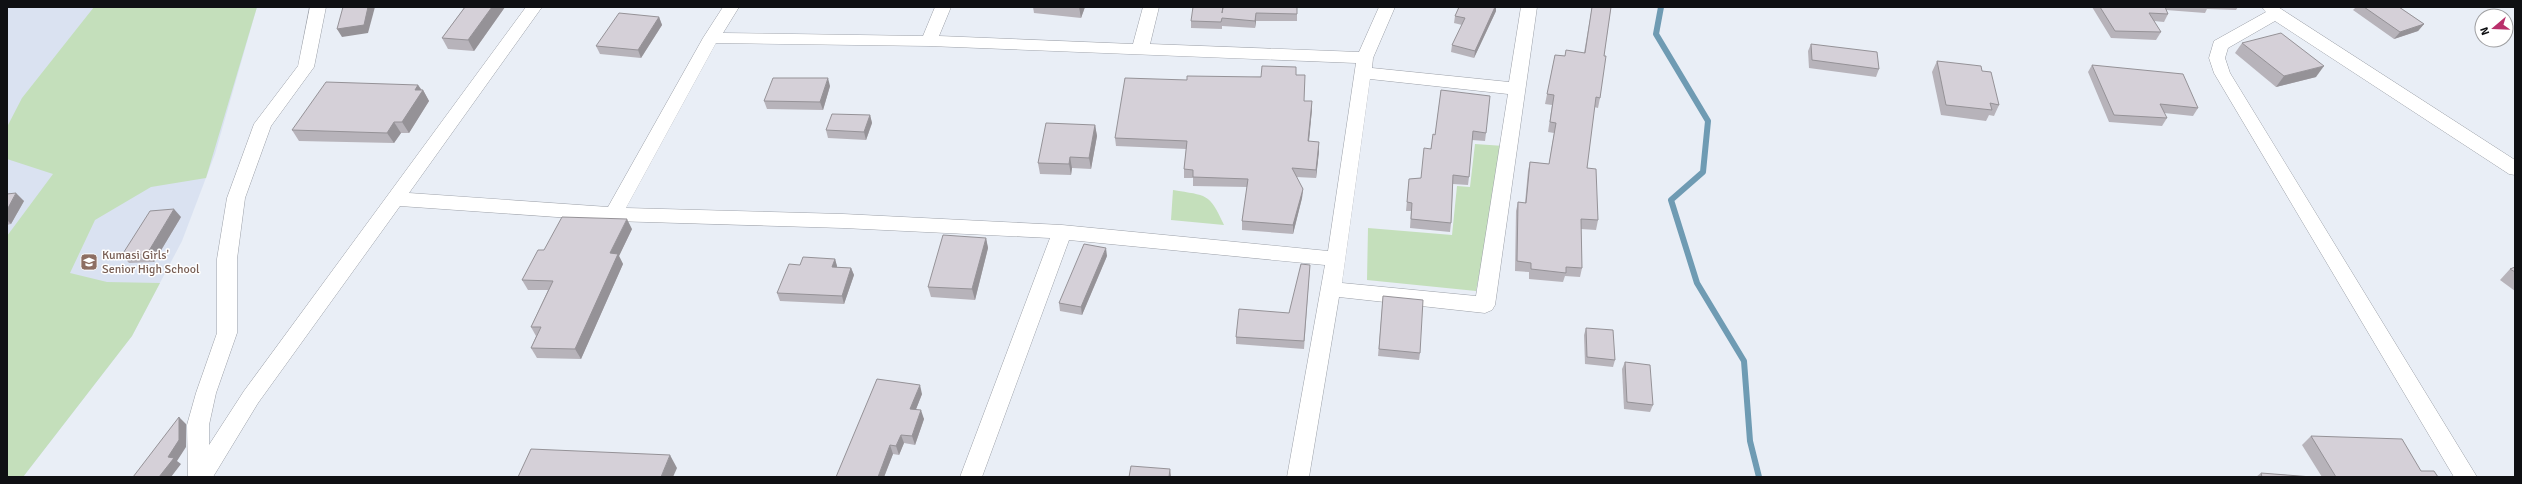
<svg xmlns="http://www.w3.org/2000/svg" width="2522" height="484" font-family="Signika,sans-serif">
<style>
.built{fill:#dae2f1}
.green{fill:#c4dfbb}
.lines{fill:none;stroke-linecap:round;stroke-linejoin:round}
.stream{stroke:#6f9bb3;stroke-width:6}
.street-casing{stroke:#9ca0a8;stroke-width:1}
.street{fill:#fff;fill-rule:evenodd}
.wall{fill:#b7b3ba}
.shaded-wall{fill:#959297}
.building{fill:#d5d0d8;stroke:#959297}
.labels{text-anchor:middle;stroke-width:3;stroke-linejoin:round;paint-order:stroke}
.education-label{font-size:12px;fill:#785e54;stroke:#fff;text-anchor:start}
</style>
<rect width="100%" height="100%" fill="#e9eef6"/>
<polygon class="built" points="7,7 257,7 215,154 182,241 132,336 23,477 7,477"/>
<g class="green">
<polygon points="94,7 257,7 206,178 151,187 95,220 70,273 107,282 160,283 132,336 23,477 7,477 7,236 53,174 7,159 7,127 22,98"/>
<polygon points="1475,144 1504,146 1476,291 1367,280 1368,228 1452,235 1457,186 1470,187"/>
<path d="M1173 190C1207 196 1209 192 1224 225L1171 220Z"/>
</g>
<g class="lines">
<polyline class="stream" points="1661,7 1656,34 1708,121 1703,172 1671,200 1697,283 1744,361 1750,441 1759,477"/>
<g class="street-casing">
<g id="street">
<path d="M310 7H326L314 67 271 126 245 198 237 259V333L216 393 209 425V445L244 391 526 7H542L409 193 608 207 703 38 723 7H739L723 33 923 36 935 7H951L939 36 1133 44 1143 7H1159L1150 44 1359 52 1379 7H1395L1373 58 1372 68 1509 82 1521 7H1537L1495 305 1492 310 1485 313 1339 297 1309 477H1287L1325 265 1069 240 982 477H960L1050 238 843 228 613 221 400 206 258 403 213 477H188L187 425 196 393 217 333V259L227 198 254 124 298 66ZM716 43 929 46 1356 63 1328 251 1062 225 843 214 626 208ZM1370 79 1508 94 1476 296 1342 283Z"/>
<polygon points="2262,7 2278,7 2515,160 2515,175 2509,174 2275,21 2228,48 2225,58 2230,73 2477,477 2454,477 2214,73 2209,58 2214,41 2266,12"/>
</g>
</g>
<use href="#street" class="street"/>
</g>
<g class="wall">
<polygon points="465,7 505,7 474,51 448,49 442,38"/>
<polygon points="1033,7 1085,7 1081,18 1034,13"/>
<polygon points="1297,7 1297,21 1256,21 1255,28 1222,26 1222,29 1191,28 1191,21"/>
<polygon points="1303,7 1325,7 1325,8"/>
<polygon points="1459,7 1496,7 1496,11 1474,58 1451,52 1452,45 1462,25 1454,23 1455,16"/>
<polygon points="1592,7 1611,7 1604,56 1600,98 1598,108 1594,107 1587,168 1598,220 1596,230 1581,229 1582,268 1580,277 1565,276 1563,282 1529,279 1529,272 1515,271 1516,211 1518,202 1525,203 1528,171 1530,162 1549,164 1554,133 1548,132 1552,105 1545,104 1555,55 1565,56 1584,53"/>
<polygon points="2092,7 2238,7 2236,10 2207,9 2205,13 2166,10 2168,14 2164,22 2154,21 2161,32 2156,40 2111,38"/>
<polygon points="2354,7 2399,7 2424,24 2418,31 2394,39 2353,10 2355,8"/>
<polygon points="659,17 662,25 641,58 600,54 596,46"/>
<polygon points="2242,43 2316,77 2276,87 2235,53"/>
<polygon points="1811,44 1879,69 1876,77 1809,68 1808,51"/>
<polygon points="1937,61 1982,71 1999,105 1994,116 1989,115 1986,121 1941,115 1932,72"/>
<polygon points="2092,65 2198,108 2193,116 2164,113 2167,118 2162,126 2109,122 2088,72"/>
<polygon points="1296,75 1304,101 1312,109 1309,141 1319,151 1316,178 1296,177 1303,189 1302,198 1293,234 1242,230 1242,221 1247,187 1193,186 1193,178 1184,178 1184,169 1186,149 1116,146 1115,138 1187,80"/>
<polygon points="418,85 422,90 423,90 429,101 409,133 401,133 394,143 299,141 292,130"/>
<polygon points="830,86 823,110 767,109 764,101"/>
<polygon points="1441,90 1486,133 1485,141 1472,140 1469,177 1468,185 1453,184 1451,223 1450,232 1410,228 1411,211 1406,211 1409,179 1421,178 1435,135"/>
<polygon points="870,115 872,123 866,140 828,138 826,130"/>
<polygon points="1095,125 1097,136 1091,169 1072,168 1071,175 1040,174 1038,163"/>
<polygon points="7,194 24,201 11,224 7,225"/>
<polygon points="181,217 154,262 129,263 122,255"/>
<polygon points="632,229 619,256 623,264 581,359 537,358 531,348 536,336 531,327 548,290 528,290 522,280 544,250"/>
<polygon points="986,238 988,248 975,300 931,297 928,287"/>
<polygon points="1107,256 1082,315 1060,311 1059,303"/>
<polygon points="835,259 837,267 851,268 854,275 844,304 780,301 777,293 800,265"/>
<polygon points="1310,265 1304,349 1236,344 1236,337 1289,313"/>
<polygon points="2515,267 2515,291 2500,280 2510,269"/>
<polygon points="1383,296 1420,353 1419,360 1378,356"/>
<polygon points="1586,328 1615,360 1613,367 1585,364 1584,335"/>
<polygon points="1625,362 1653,405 1650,412 1624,409 1622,369"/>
<polygon points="877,379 922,394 916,409 924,419 915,445 904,443 899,455 893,454 884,477"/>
<polygon points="2311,436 2421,471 2438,477 2322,477 2302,445"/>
<polygon points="2261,473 2312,477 2256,477"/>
</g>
<g class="shaded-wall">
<polygon points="368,7 375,7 368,33 342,37 337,29"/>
<polygon points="492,7 505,7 474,51 468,40"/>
<polygon points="1080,7 1085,7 1081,18 1079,7"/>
<polygon points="1495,7 1496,7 1496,11 1474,58 1475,51"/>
<polygon points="1256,13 1256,21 1255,28 1255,21"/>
<polygon points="659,17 662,25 641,58 638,50"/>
<polygon points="2424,24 2418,31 2394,39 2400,32"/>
<polygon points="2324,66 2316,77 2276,87 2284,76"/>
<polygon points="828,78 830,86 823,110 820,102"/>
<polygon points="418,85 422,91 423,90 429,101 409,133 402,122 415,90"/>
<polygon points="1312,101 1312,109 1308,150 1308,141"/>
<polygon points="870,115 872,123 866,140 864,132"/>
<polygon points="394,122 401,133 394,143 387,133"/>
<polygon points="1095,125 1097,136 1091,169 1089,158"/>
<polygon points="1319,142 1319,151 1316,178 1316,170"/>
<polygon points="1070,157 1072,168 1071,175 1069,164"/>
<polygon points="1303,189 1302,198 1293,234 1293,225"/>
<polygon points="16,193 24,201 11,224 7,220 7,210"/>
<polygon points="174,209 181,217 154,262 147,254"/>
<polygon points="627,219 632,229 619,256 623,264 581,359 575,349 610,253"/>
<polygon points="986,238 988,248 975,300 972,289"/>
<polygon points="1106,248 1107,256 1082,315 1081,307"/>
<polygon points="835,259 837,266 835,274 832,267"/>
<polygon points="851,268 854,275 844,304 842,296"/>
<polygon points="920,385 922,394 913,417 910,409"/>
<polygon points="921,410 924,419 915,445 912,436"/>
<polygon points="179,417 186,424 186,447 177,461 181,464 171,477 159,477 168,457"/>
<polygon points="901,435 904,443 899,455 896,446"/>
<polygon points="890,445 893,454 884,477 878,477"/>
<polygon points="670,455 677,468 673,477 661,477"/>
<polygon points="1170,469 1171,477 1169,477"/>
</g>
<g class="building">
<polygon points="343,7 368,7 364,25 337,29"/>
<polygon points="465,7 492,7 468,40 442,38"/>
<polygon points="1193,7 1223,7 1222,13 1223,7 1297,7 1297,14 1256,13 1255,21 1222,18 1221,22 1191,21"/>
<polygon points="1459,7 1495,7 1475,51 1452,45 1465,18 1455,16"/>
<polygon points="1592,7 1611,7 1604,56 1606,56 1600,98 1596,97 1587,168 1596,169 1598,220 1581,219 1582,268 1566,267 1566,273 1531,269 1531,263 1517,261 1518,202 1526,203 1530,162 1549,164 1556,123 1550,122 1554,95 1547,94 1555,55 1565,56 1566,50 1585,53"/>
<polygon points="2100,7 2165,7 2168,14 2149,13 2161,32 2115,31"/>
<polygon points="2364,7 2399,7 2424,24 2400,32"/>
<polygon points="619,13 659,17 638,50 596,46"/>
<polygon points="2281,33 2324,66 2284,76 2242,43"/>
<polygon points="1811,44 1877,52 1879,69 1812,60"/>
<polygon points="1937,61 1981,66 1982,71 1991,72 1999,105 1990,103 1992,110 1946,105"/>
<polygon points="2092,65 2183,74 2198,108 2160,104 2167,118 2114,115"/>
<polygon points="1262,66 1296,67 1296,75 1305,75 1304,101 1312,101 1308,141 1319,142 1316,170 1292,168 1303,189 1293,225 1242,221 1248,179 1193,177 1193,170 1184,169 1187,141 1115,138 1125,78 1187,80 1187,76 1261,77"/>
<polygon points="773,78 828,78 820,102 764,101"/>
<polygon points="326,82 418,85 415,90 423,90 402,122 394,122 387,133 292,130"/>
<polygon points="1441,90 1490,96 1486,133 1473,131 1469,177 1453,175 1451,223 1411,219 1412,203 1407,202 1409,179 1421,178 1424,148 1431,149 1433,134 1435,135"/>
<polygon points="832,114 870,115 864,132 826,130"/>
<polygon points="1046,123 1095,125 1089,158 1070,157 1069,164 1038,163"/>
<polygon points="16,193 7,210 7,194"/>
<polygon points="174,209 147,254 122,255 150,211"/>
<polygon points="562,217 627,219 610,253 618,254 575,349 531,348 541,327 531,327 553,281 522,280 538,250 544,250"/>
<polygon points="943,235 986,238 972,289 928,287"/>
<polygon points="1084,244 1106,248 1081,307 1059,303"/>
<polygon points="803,257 835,259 832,267 851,268 842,296 777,293 789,264 800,265"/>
<polygon points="1301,264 1310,265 1304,341 1236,337 1239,309 1289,313"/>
<polygon points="2515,267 2515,272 2510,269"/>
<polygon points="1383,296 1423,300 1420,353 1379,349"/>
<polygon points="1586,328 1613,330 1615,360 1587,357"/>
<polygon points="1625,362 1650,365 1653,405 1627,402"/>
<polygon points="877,379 920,385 910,409 921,410 912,436 901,435 896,446 890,445 878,477 836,477"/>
<polygon points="179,417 179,440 168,457 174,458 159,477 133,477"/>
<polygon points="2311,436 2402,439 2421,471 2434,471 2438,477 2336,477"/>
<polygon points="531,449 670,455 661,477 518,477"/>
<polygon points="1131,466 1170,469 1169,477 1129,477"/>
<polygon points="2261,473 2312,477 2262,477"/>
</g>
<defs>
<g id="school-square" transform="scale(0.9)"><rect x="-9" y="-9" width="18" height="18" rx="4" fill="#8d6e63" stroke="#fff"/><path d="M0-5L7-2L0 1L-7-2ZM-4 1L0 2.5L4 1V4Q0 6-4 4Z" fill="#fff"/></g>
</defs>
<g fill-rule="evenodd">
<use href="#school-square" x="89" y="262"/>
</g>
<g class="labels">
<g class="education-label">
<text x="102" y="259">Kumasi Girls'<tspan x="102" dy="14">Senior High School</tspan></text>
</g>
</g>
<rect width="2522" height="484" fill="none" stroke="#0f1013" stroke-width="16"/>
<g transform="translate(2494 28) rotate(251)"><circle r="19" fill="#ffffff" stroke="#9f9fa1"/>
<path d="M0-3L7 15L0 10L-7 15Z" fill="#b92f6b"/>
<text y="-6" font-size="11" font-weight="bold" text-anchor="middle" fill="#0f1013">N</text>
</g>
</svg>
